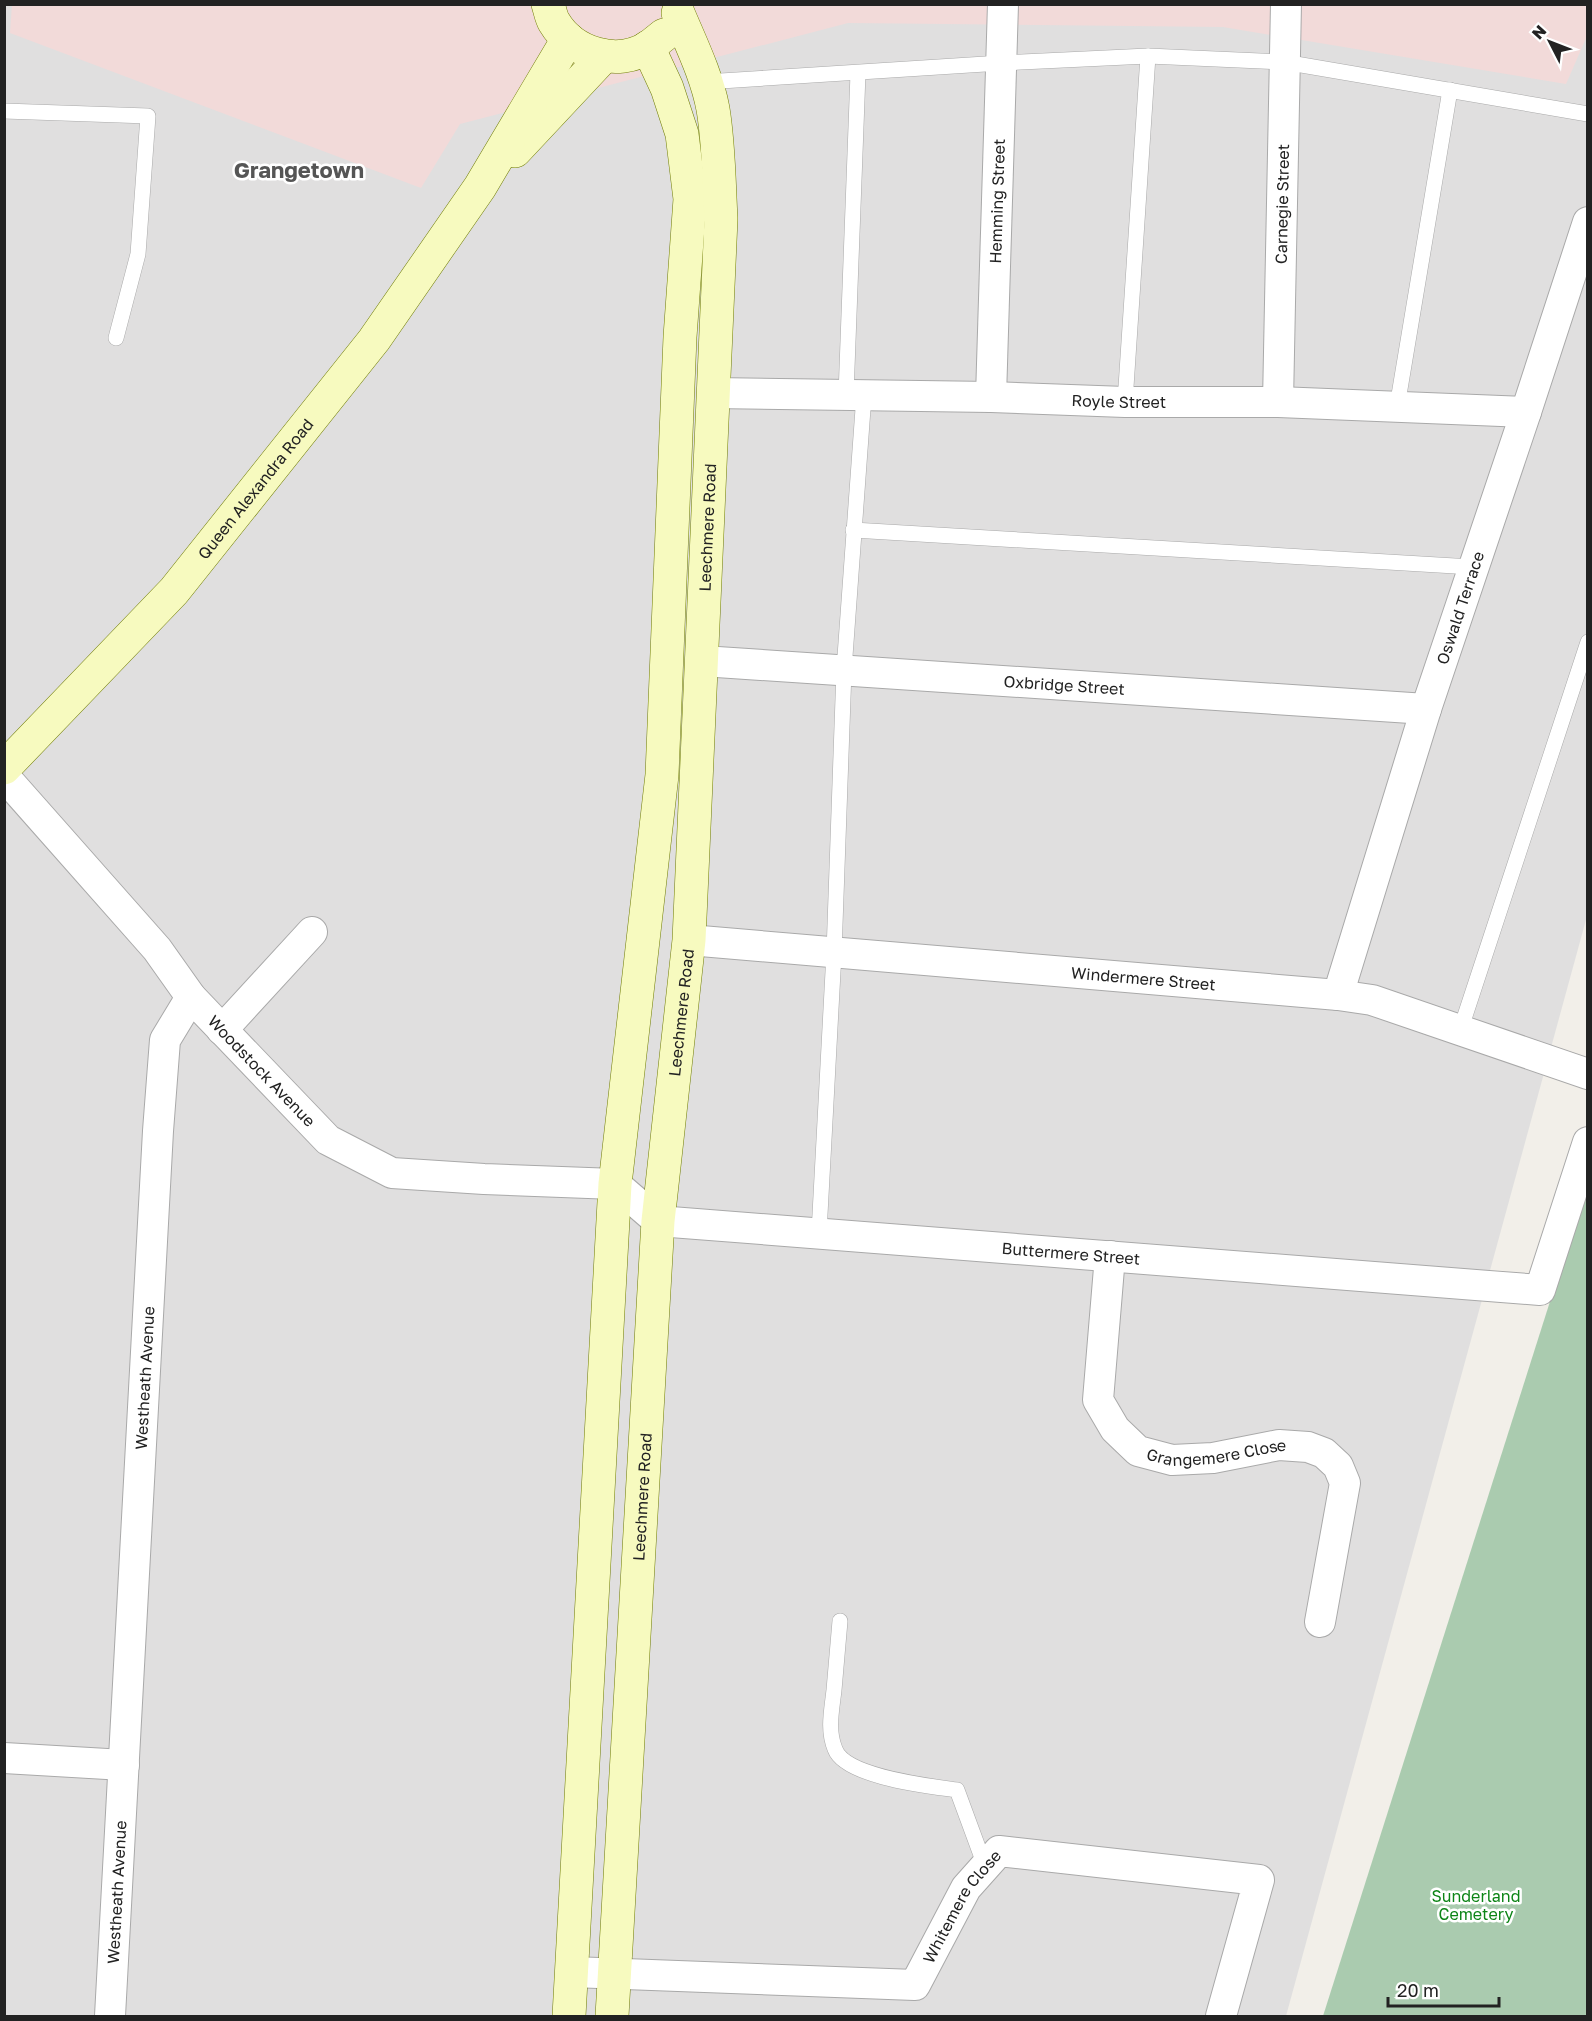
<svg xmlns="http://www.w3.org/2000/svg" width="1592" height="2021" font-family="'Golos Text',sans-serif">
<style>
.residential{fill:#e0dfdf}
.commercial{fill:#f2dad9}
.cemetery{fill:#aacbaf}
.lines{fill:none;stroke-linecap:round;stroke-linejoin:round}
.lane-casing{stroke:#a9a9a9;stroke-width:16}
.street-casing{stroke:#a9a9a9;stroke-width:32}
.secondary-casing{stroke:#707d05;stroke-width:34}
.lane{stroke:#fff;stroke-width:15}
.street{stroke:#fff;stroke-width:30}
.secondary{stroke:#f7fabf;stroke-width:33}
.labels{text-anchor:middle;stroke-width:5;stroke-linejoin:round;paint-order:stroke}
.street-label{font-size:16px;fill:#222;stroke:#fff}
.park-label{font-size:16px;fill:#0c8416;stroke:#fff}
.district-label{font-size:22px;font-weight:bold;fill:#555;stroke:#fff}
</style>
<rect width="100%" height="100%" fill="#f2efe9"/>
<polygon class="residential" points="5,5 1587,5 1587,916 1286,2016 5,2016"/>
<polygon class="commercial" points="12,4 1588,5 1587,36 1566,84 1223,27 848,23 460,124 421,188 10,33"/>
<polygon class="cemetery" points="1587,1185 1587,2016 1323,2016"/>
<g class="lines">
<g class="lane-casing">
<g id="lane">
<polyline points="705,82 1001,63 1148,56 1284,62 1588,114"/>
<polyline points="4,111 148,116 138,254 116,338"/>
<polyline points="846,395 858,73"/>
<polyline points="1125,402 1148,56"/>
<polyline points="1397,407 1450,90"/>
<polyline points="853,530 1472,567"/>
<polyline points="1460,1031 1588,642"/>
<polyline points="819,1233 834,953 844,670 864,395"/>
<path d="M840 1621C838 1644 836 1667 834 1690 832 1709 827 1730 835 1749 845 1777 929 1786 957 1790L985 1866"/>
</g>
</g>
<g class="street-casing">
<g id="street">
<path id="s1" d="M713 393 991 397 1125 402H1278L1526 412"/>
<path id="s2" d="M991 397 1003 4"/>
<path id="s3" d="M1278 402 1286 4"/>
<path id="s4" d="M702 661 1426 709"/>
<path id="s5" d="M4 776 157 949 191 997 328 1140 392 1173 484 1179 615 1184 658 1221 1540 1290 1588 1142"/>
<path id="s6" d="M689 940 1338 995 1372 1000 1588 1074"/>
<path id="s7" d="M1338 995 1426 709 1526 412 1588 222"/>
<polyline points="222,1030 312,932"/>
<path id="s8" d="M1110 1256 1098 1400 1115 1429 1138 1451 1172 1460 1213 1458 1279 1445 1308 1447 1324 1453 1338 1466 1345 1483 1320 1622"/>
<polyline points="4,1758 124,1765"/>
<path id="s9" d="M572 1972 915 1985 966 1888 999 1851 1259 1880 1221 2016"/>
<path id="s10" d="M110 2016 158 1131 165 1040 191 997"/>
</g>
</g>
<g class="secondary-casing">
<g id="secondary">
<path d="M548 4C550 10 551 17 554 22 573 54 617 67 649 47 654 43 659 39 664 35"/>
<polyline points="515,151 604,56"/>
<path id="s11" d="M4 768 174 591 374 340 480 187 568 39"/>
<polyline points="569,2016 615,1184 662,775 680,337 690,199 682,134 667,88 648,47"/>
<path id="s12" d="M612 2016 658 1221 689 940 721 219C719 182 719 145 713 109 707 76 691 44 678 13"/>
</g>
</g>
<use href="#lane" class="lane"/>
<use href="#street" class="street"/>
<use href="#secondary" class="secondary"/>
</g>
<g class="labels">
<g class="street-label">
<text dy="6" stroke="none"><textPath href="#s2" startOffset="196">Hemming Street</textPath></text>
<text dy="6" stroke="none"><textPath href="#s3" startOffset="198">Carnegie Street</textPath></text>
<text dy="6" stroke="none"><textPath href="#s1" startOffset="406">Royle Street</textPath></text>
<text dy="6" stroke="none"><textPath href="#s11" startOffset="376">Queen Alexandra Road</textPath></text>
<text dy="6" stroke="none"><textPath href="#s12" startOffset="1492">Leechmere Road</textPath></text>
<text dy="6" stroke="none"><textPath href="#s7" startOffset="406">Oswald Terrace</textPath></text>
<text dy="6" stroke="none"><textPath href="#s4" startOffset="363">Oxbridge Street</textPath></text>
<text dy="6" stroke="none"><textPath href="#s6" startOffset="456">Windermere Street</textPath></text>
<text dy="6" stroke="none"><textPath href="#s12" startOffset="1006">Leechmere Road</textPath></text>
<text dy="6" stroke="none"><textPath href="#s5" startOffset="392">Woodstock Avenue</textPath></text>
<text dy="6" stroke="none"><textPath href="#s5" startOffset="1254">Buttermere Street</textPath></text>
<text dy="6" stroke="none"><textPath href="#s10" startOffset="639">Westheath Avenue</textPath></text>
<text dy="6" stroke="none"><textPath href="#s8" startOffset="290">Grangemere Close</textPath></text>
<text dy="6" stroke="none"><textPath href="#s12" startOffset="520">Leechmere Road</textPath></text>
<text dy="6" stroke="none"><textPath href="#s10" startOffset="124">Westheath Avenue</textPath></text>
<text dy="6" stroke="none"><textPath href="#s9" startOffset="435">Whitemere Close</textPath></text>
</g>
<g class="park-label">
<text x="1476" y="1902">Sunderland<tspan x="1476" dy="18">Cemetery</tspan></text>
</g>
<g class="district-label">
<text x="299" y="178">Grangetown</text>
</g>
</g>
<rect width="1592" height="2021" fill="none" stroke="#222222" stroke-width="12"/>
<g transform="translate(1550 42) rotate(312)" stroke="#ffffff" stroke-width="4.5" paint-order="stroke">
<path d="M0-4.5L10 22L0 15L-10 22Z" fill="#222222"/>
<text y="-9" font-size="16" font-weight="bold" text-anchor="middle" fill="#222222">N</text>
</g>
<path d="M1388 1997v9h111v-9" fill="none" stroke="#222222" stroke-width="3"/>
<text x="1397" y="1997" font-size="18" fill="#222222" stroke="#ffffff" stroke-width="4.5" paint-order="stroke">20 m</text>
</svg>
